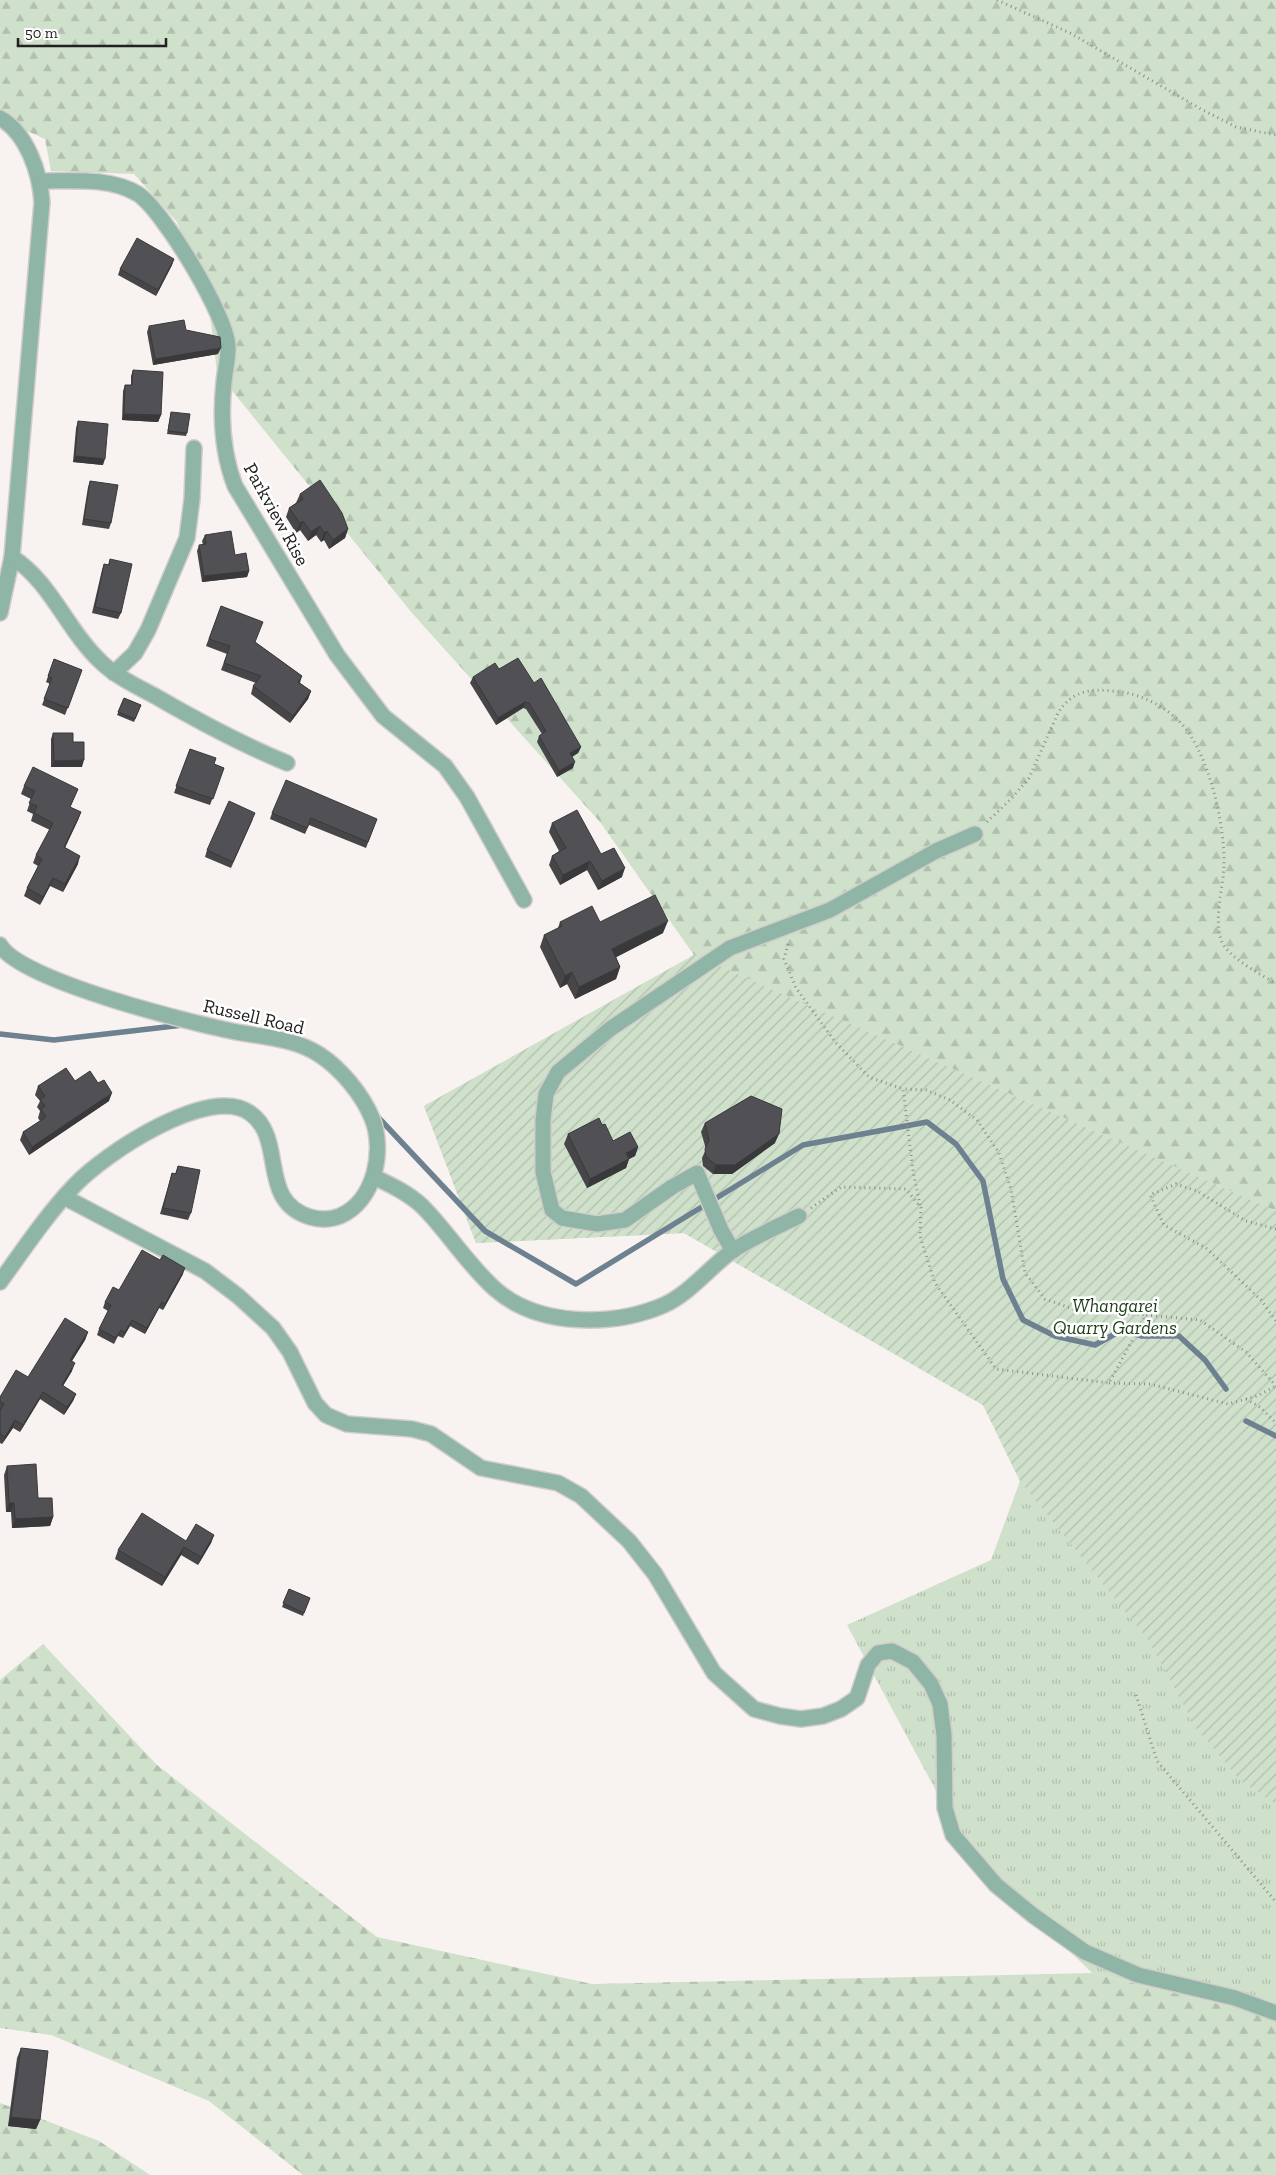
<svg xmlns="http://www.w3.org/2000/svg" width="1276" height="2175" font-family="'Zilla Slab',serif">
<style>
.grass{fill:url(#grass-tufts)}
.forest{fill:url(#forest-firs)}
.garden{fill:url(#garden-furrows)}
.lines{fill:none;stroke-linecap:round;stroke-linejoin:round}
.stream{stroke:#6e8190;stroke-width:5.5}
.minor-casing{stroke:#d2cdcb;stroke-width:18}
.path{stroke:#908d8b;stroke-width:3;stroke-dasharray:1 4;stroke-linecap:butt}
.minor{stroke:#8eb5a6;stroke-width:15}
.wall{fill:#464649}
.shaded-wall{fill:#39393c}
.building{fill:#515155;stroke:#39393c}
.labels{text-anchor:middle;stroke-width:5;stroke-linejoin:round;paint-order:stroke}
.street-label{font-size:19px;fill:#232120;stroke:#fff}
.park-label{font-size:19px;font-style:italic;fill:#1d3c15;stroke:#fff}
</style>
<defs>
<pattern id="grass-tufts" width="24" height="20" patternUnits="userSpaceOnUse" patternTransform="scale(1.25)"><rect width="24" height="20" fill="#cfe0cb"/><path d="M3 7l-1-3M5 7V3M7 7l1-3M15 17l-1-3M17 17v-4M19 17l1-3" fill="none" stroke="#b1c0ae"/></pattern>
<pattern id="forest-firs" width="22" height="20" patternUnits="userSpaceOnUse" patternTransform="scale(1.25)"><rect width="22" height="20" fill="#cfe0cb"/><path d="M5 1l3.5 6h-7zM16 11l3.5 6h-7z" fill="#b1c0ae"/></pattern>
<pattern id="garden-furrows" width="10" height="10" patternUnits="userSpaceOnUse" patternTransform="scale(1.25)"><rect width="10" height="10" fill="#cfe0cb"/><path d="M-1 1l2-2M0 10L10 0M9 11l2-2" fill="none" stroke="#b1c0ae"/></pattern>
</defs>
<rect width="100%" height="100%" fill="#f8f3f0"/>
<polygon class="grass" points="694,955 1276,1211 1276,2022 1267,2016 1092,1973 970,1854 847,1625 991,1560 1020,1481 983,1405 684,1233 476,1243 424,1106"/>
<g class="forest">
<polygon points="0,0 1276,0 1276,1211 694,955 600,822 412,613 217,372 209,306 177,222 134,174 51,171 45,139 0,119"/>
<polygon points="43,1644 157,1765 377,1937 592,1984 1092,1973 1267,2016 1276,2022 1276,2175 303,2175 209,2101 51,2035 0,2028 0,1680"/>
<polygon points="0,2103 99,2141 150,2175 0,2175"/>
</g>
<polygon class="garden" points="694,955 1276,1211 1276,1804 1241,1781 1196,1728 1149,1641 1020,1481 983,1405 684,1233 476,1243 424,1106"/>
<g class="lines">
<g class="stream">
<polyline points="0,1034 54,1040 183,1025"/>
<polyline points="376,1115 485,1231 576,1284 803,1145 927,1122 956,1144 983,1181 1003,1279 1023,1320 1055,1336 1095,1345 1122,1330 1141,1336 1179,1336 1205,1360 1226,1389"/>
<polyline points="1246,1421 1276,1436"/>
</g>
<g class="minor-casing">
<g id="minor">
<path d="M0 118C27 133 40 173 42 202L12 557 0 613"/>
<path d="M41 181C72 181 110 177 138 194 163 210 229 319 228 348 228 360 225 371 224 382 220 419 222 452 235 486L337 655 383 716 445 766 467 797 524 900"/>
<path d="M12 557C51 582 67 630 100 661 115 676 136 686 155 696 198 721 241 744 287 763"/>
<polyline points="114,673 135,653 148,630 187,538 192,499 194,448"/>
<path d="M0 945C20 981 198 1025 242 1033 268 1037 298 1040 320 1055 341 1069 362 1094 372 1118 385 1150 375 1201 340 1216 330 1220 320 1220 310 1217 257 1201 287 1139 250 1113 209 1084 104 1154 75 1185 47 1214 24 1249 0 1282"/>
<path d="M374 1177C391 1185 408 1193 422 1206 448 1232 467 1264 495 1289 538 1327 613 1327 664 1305 690 1293 709 1268 732 1251 753 1237 777 1227 799 1216"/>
<polyline points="64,1197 205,1271 238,1296 273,1328 290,1352 315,1403 326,1415 347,1424 412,1429 431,1434 481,1468 558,1483 581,1496 629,1541 655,1574 714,1673 754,1709 780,1716 801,1719 823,1716 841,1709 857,1698 868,1665 878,1653 892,1651 913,1662 931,1684 940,1704 944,1735 945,1808 953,1835 996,1885 1034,1916 1085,1952 1138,1975 1235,1998 1276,2013"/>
<polyline points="733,1251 721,1230 697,1173 672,1187 625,1220 597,1224 562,1218 552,1210 543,1172 543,1120 546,1094 558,1072 610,1029 730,948 830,910 936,851 975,834"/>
</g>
</g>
<g class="path">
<polyline points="997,0 1070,33 1199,108 1236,127 1276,135"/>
<path d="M987 822 1011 799 1029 778 1058 713C1073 690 1089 689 1114 691 1138 693 1161 704 1178 720 1209 750 1225 825 1224 866 1223 889 1213 920 1222 942 1230 959 1261 974 1276 984"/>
<polyline points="788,944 784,959 796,988 836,1043 869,1077 903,1089"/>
<polyline points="920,1205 913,1171 903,1089 926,1090 950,1100 977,1120 999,1153 1011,1189 1025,1273 1045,1299 1076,1310 1146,1315"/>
<polyline points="811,1208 841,1187 906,1189 921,1208 920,1236 935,1283 996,1369 1109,1383 1146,1315 1200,1320 1246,1352 1276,1386"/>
<polyline points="1276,1229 1246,1221 1197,1191 1176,1184 1150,1195 1164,1225 1206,1248 1261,1300 1276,1321"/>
<polyline points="1109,1383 1150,1384 1228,1404 1257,1396 1276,1386"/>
<polyline points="1246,1399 1260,1407 1276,1423"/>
<polyline points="1136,1695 1157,1761 1276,1902"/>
</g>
<use href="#minor" class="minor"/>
</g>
<g class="wall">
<polygon points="174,259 172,265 156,296 118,275 120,269"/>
<polygon points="149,326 186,330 218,354 153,365 147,332"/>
<polygon points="133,370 161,415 158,422 122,420 123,391 125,385 131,385 131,376"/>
<polygon points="171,412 187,433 186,436 167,434"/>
<polygon points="78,421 103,465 73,462 76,428"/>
<polygon points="90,481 111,523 109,529 82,525 88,487"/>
<polygon points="300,494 348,529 345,538 329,549 324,540 321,542 316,535 308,541 300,530 296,533 286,517 289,508 296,503"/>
<polygon points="205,535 235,555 249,571 247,577 202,582 197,551 199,545 203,545 202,541"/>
<polygon points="110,559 121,613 118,619 92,613 102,570 104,564 108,565"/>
<polygon points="221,606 255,642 302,676 300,683 311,691 308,699 290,723 251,694 253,686 256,683 221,670 227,654 206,646"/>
<polygon points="54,659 82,670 65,715 42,705 50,684 46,682"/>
<polygon points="499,669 534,683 581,747 578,753 572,757 573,768 557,777 537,742 539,736 542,734 526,709 523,708 496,725 470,683 473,677"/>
<polygon points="124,698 141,705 134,722 117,715"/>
<polygon points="53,733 73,742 82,767 51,767 51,739"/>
<polygon points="190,749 214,764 224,768 210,805 174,793"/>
<polygon points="24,786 78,789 70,807 81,812 78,820 65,848 78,864 63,892 50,886 40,905 24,896 27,888 38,866 33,863 36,855 50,830 31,821 33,814 27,811 31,799 21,794"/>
<polygon points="272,813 377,819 366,848 309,825 305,834 270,819"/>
<polygon points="253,819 231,868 205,857 207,850"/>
<polygon points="552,823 601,854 622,877 598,890 587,870 560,885 549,865 552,856 559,851 549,832"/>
<polygon points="560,922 600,922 663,933 616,957 620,967 616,979 575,999 567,984 560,988 540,947 544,935 558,928"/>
<polygon points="75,1081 109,1101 29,1155 20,1140 23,1132 40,1121 38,1118 40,1111 37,1107 40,1101 35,1095 38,1086"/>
<polygon points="705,1123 775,1143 732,1174 713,1174 703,1166 702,1158 706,1149 701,1132"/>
<polygon points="602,1125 613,1141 638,1147 635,1156 629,1159 626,1168 587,1188 564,1144 568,1134"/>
<polygon points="178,1166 191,1213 188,1220 160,1214 172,1173 175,1174"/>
<polygon points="183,1274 163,1310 159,1308 145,1334 130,1326 123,1338 118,1336 114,1344 97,1335 99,1329 108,1311 103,1308 105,1302 119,1290"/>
<polygon points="88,1332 85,1340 72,1361 72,1371 63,1386 76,1394 73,1401 64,1415 40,1399 20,1432 13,1428 2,1444 0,1443 0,1397 28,1377"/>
<polygon points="7,1466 38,1498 53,1517 50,1526 12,1528 11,1512 6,1512 4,1475"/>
<polygon points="214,1535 211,1543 198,1565 181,1555 162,1586 115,1559 118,1550 186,1541"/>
<polygon points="289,1589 310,1598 303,1616 282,1607"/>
<polygon points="21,2048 40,2120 36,2129 8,2126 17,2058"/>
</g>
<g class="shaded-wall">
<polygon points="174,259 172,265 156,296 158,290"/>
<polygon points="221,348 218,354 153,365 155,359"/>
<polygon points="124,414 161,415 158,422 122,420"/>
<polygon points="75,456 105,459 103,465 73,462"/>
<polygon points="303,521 300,530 296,533 300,523"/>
<polygon points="320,526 316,535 308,541 311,532"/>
<polygon points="348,529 345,538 329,549 333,540"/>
<polygon points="327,531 324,540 321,542 324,533"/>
<polygon points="249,571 247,577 202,582 204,576"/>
<polygon points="311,691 308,699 290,723 293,716"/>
<polygon points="525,702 523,708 496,725 498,718"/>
<polygon points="581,747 578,753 568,759 570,753"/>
<polygon points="84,760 82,767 51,767 54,761"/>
<polygon points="575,762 573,768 557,777 559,771"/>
<polygon points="81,812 78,820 61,855 64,847"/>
<polygon points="80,856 78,864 63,892 65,884"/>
<polygon points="590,861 587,870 560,885 563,875"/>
<polygon points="625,868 622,877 598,890 602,881"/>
<polygon points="53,878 50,886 40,905 43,897"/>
<polygon points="668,921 663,933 607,962 612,949"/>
<polygon points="620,967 616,979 575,999 579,987"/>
<polygon points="572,972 567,984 560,988 565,976"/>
<polygon points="112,1093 109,1101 29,1155 32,1147"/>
<polygon points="779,1134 775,1143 732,1174 713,1174 716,1165"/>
<polygon points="638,1147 635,1156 623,1162 626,1153"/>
<polygon points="629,1159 626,1168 587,1188 590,1179"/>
<polygon points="185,1268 183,1274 163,1310 165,1304"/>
<polygon points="162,1302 159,1308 145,1334 147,1328"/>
<polygon points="132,1320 130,1326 123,1338 125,1332"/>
<polygon points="88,1332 85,1340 68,1367 70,1360"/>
<polygon points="75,1363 72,1371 59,1392 62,1385"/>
<polygon points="43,1392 40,1399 20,1432 23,1425"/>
<polygon points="76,1394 73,1401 64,1415 67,1407"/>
<polygon points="15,1420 13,1428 2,1444 5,1437"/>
<polygon points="9,1503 14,1503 11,1512 6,1512"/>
<polygon points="53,1517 50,1526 12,1528 15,1519"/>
<polygon points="214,1535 211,1543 198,1565 201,1557"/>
<polygon points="184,1547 181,1555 162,1586 165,1577"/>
<polygon points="11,2117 40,2120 36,2129 8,2126"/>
</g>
<g class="building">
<polygon points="137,238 174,259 158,290 120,269"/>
<polygon points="184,320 186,330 220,337 221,348 155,359 149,326"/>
<polygon points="133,370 163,372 161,415 124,414 125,385 132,385"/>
<polygon points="171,412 190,414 187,433 168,431"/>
<polygon points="78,421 108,424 105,459 75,456"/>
<polygon points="320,480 342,513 348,529 333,540 327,531 324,533 320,526 311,532 303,521 300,523 289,508 303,499 300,494"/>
<polygon points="90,481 118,485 111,523 84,519"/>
<polygon points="231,531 235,555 246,553 249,571 204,576 199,545 206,544 205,535"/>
<polygon points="110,559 132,564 121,613 95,607 104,564 109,565"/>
<polygon points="221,606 263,622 255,642 302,676 298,682 311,691 293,716 253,686 261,676 224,663 230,646 209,639"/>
<polygon points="518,658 534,683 541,678 581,747 570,753 575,762 559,771 539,736 546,731 529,703 525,702 498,718 473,677 495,663 499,669"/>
<polygon points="54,659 82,670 68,708 44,699 52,678 48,676"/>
<polygon points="124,698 141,705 135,719 118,712"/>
<polygon points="53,733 73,733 73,742 84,742 84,760 54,761"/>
<polygon points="190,749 216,758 214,764 224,768 213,799 176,786"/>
<polygon points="33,767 78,789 70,807 81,812 64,847 80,856 65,884 53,878 43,897 27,888 42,859 36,855 53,823 34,813 37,806 29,803 35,791 24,786"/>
<polygon points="286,780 377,819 368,842 311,818 307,828 272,813"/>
<polygon points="229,801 255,813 233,862 207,850"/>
<polygon points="577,810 601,854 614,848 625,868 602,881 590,861 563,875 552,856 566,848 552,823"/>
<polygon points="655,895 668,921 612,949 620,967 579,987 572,972 565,976 544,935 562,926 560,922 592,906 600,922"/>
<polygon points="66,1068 75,1081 90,1071 98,1083 104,1080 112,1093 32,1147 23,1132 46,1117 41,1109 45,1106 40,1099 45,1096 38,1086"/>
<polygon points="751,1096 782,1109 779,1134 735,1165 716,1165 706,1157 705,1149 709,1140 705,1123"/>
<polygon points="599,1118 602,1125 605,1124 613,1141 630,1132 638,1147 626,1153 629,1159 590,1179 568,1134"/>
<polygon points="178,1166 200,1170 191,1213 163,1208 172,1173 176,1174"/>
<polygon points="142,1250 160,1260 163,1255 185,1268 165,1304 162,1302 147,1328 132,1320 125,1332 121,1330 116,1338 99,1329 111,1305 105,1302 113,1287 119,1290"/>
<polygon points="65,1318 88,1332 70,1360 75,1363 62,1385 76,1394 67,1407 43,1392 23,1425 15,1420 5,1437 0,1434 0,1411 4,1404 0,1401 0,1397 16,1370 28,1377"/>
<polygon points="36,1464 38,1498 52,1498 53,1517 15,1519 14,1503 9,1503 7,1466"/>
<polygon points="142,1513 186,1541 196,1524 214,1535 201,1557 184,1547 165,1577 118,1550"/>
<polygon points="289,1589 310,1598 304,1613 283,1603"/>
<polygon points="21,2048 48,2051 40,2120 11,2117"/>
</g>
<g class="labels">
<g class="street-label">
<text transform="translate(277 514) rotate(61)" y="7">Parkview Rise</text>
<text transform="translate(254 1016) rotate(13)" y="7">Russell Road</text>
</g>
<g class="park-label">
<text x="1115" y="1312">Whangarei<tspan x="1115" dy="22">Quarry Gardens</tspan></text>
</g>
</g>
<path d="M18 38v8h148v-8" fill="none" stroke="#232120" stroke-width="2.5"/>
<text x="25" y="38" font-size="15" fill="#232120" stroke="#ffffff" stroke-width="4" paint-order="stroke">50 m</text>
</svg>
